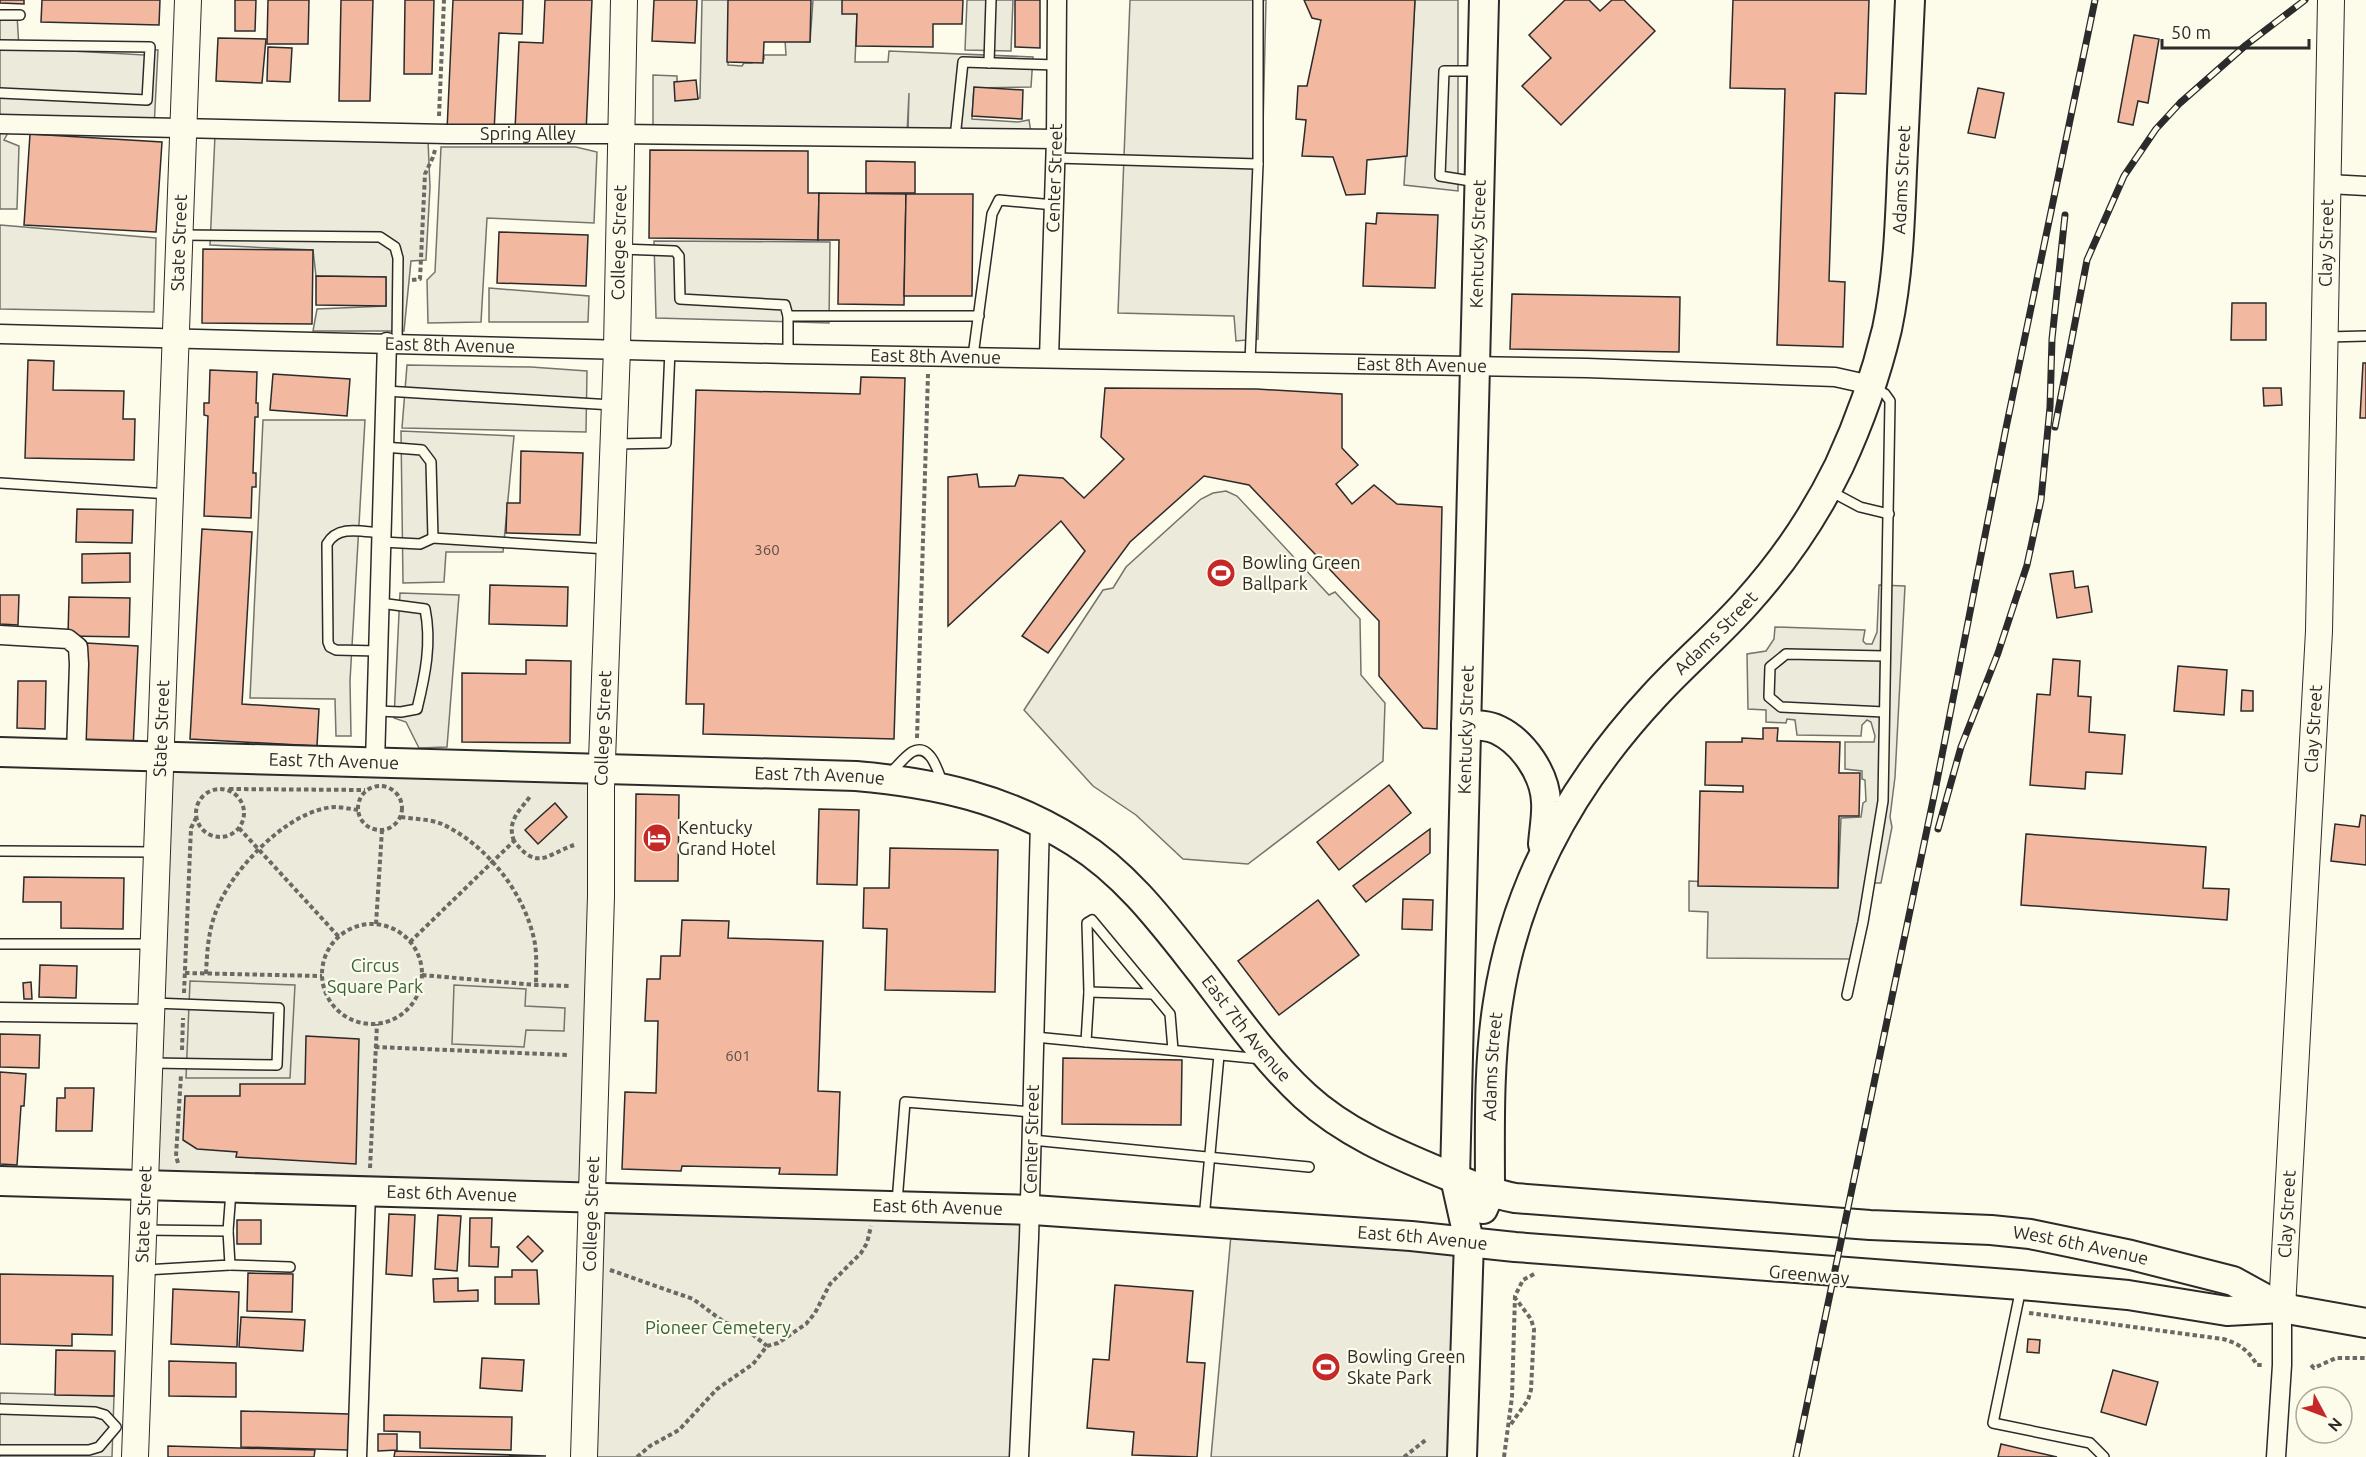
<svg xmlns="http://www.w3.org/2000/svg" width="2366" height="1457" font-family="Ubuntu,sans-serif">
<style>
.green{fill:#ecebdb;stroke:#74746e;stroke-width:1.5}
.parking{fill:#eceadb;stroke:#74746e;stroke-width:1.5}
.building{fill:#f2b8a0;stroke:#2b2b2b;stroke-width:1.5}
.lines{fill:none;stroke-linecap:round;stroke-linejoin:round}
.lane-casing{stroke:#2b2b2b;stroke-width:12}
.street-casing{stroke:#2b2b2b;stroke-width:21}
.secondary-casing{stroke:#2b2b2b;stroke-width:28}
.primary-casing{stroke:#2b2b2b;stroke-width:32}
.path{stroke:#6a6964;stroke-width:4;stroke-dasharray:4.5 3;stroke-linecap:butt}
.lane{stroke:#fdfbea;stroke-width:9}
.street{stroke:#fdfbea;stroke-width:18}
.secondary{stroke:#fdfbea;stroke-width:26}
.primary{stroke:#fdfbea;stroke-width:28}
.rail-casing{stroke:#2b2b2b;stroke-width:7}
.rail{stroke:#fdfbea;stroke-width:4.5;stroke-dasharray:14;stroke-linecap:butt}
.labels{text-anchor:middle;stroke-width:4.5;stroke-linejoin:round;paint-order:stroke}
.number-label{font-size:15px;fill:#5d4e48}
.street-label{font-size:18px;fill:#2b2b2b;stroke:#fdfbea}
.poi-label{font-size:18px;fill:#2b2b2b;stroke:#fdfbea;text-anchor:start}
.park-label{font-size:18px;fill:#34623c;stroke:#fdfbea}
</style>
<rect width="100%" height="100%" fill="#fdfbea"/>
<g class="green">
<polygon points="1226,491 1237,496 1329,595 1335,592 1360,619 1361,675 1385,703 1383,761 1248,864 1183,859 1136,815 1093,786 1024,710 1103,590 1113,588 1126,567 1201,499 1213,493"/>
<polygon points="162,757 602,769 591,1196 1033,1210 1021,1457 582,1457 591,1196 145,1184"/>
<polygon points="1232,1224 1469,1241 1461,1457 1211,1457"/>
</g>
<g class="parking">
<polygon points="702,0 729,0 728,65 742,66 744,63 752,63 753,59 764,59 764,55 786,55 785,40 810,42 813,0 843,0 857,13 855,62 888,62 889,51 1033,57 1031,87 974,88 972,119 1018,122 1029,120 1031,133 908,131 909,93 907,133 653,128 653,75 677,76 677,99 700,98"/>
<polygon points="967,0 1013,0 1011,51 965,50"/>
<polygon points="1130,0 1266,0 1258,339 1236,341 1234,316 1118,313"/>
<polygon points="1415,0 1458,0 1458,191 1404,185"/>
<polygon points="0,14 17,15 19,48 144,55 147,49 158,50 154,128 0,121"/>
<polygon points="0,131 9,131 4,140 19,146 17,209 0,209"/>
<polygon points="215,135 428,140 430,187 426,260 411,261 404,331 313,331 317,309 386,306 386,277 316,276 313,250 210,245"/>
<polygon points="441,147 576,147 597,152 594,223 487,218 481,322 428,323 427,280 435,272"/>
<polygon points="0,225 156,238 154,312 0,309"/>
<polygon points="654,241 830,242 829,323 656,318"/>
<polygon points="489,288 589,296 588,322 489,322"/>
<polygon points="407,365 531,367 587,371 586,432 402,428"/>
<polygon points="263,420 365,420 350,681 351,736 336,736 335,699 250,698"/>
<polygon points="401,431 514,436 503,552 446,552 444,582 403,583"/>
<polygon points="1879,585 1905,586 1895,777 1890,817 1892,827 1881,883 1870,883 1854,959 1707,958 1708,912 1689,911 1689,881 1838,887 1841,818 1861,817 1863,803 1866,801 1865,780 1862,779 1862,771 1845,769 1845,742 1874,742 1875,736 1871,722 1867,720 1862,725 1861,736 1797,735 1795,720 1787,719 1786,723 1766,722 1766,710 1748,709 1747,654 1766,651 1774,639 1775,627 1865,630 1863,641 1866,644 1872,644 1877,632"/>
<polygon points="400,593 459,595 447,747 419,748 406,722 394,718"/>
<polygon points="190,981 295,985 290,1078 186,1078"/>
<polygon points="454,985 526,989 525,1006 565,1008 564,1031 526,1030 524,1047 452,1044"/>
<polygon points="0,1393 114,1396 112,1457 0,1457"/>
</g>
<g class="building">
<polygon points="0,0 24,0 24,4 0,3"/>
<polygon points="42,0 160,0 159,25 41,22"/>
<polygon points="235,0 256,0 255,31 235,31"/>
<polygon points="268,0 309,0 308,44 267,44"/>
<polygon points="341,0 373,0 370,101 339,101"/>
<polygon points="405,0 434,0 432,74 404,74"/>
<polygon points="453,0 523,0 522,34 499,33 494,132 447,130"/>
<polygon points="545,0 592,0 586,133 515,130 519,42 543,43"/>
<polygon points="654,0 697,0 695,43 652,41"/>
<polygon points="728,0 811,0 810,42 764,42 763,63 727,62"/>
<polygon points="842,0 963,0 962,24 933,24 933,47 856,46 857,14 842,14"/>
<polygon points="1015,0 1040,0 1040,48 1015,47"/>
<polygon points="1304,0 1415,0 1407,156 1367,160 1365,194 1346,195 1333,157 1302,156 1306,120 1296,119 1298,86 1307,86 1321,20 1312,18"/>
<polygon points="1565,0 1589,0 1600,11 1612,0 1624,0 1655,31 1561,125 1522,86 1551,58 1529,35"/>
<polygon points="1733,0 1869,0 1866,94 1835,93 1829,281 1845,282 1843,347 1777,345 1785,89 1730,88"/>
<polygon points="2134,35 2159,39 2148,103 2138,101 2133,125 2118,122"/>
<polygon points="218,38 266,39 262,83 216,81"/>
<polygon points="268,47 292,48 290,82 267,81"/>
<polygon points="696,80 698,99 675,101 674,82"/>
<polygon points="974,87 1023,90 1022,119 972,116"/>
<polygon points="1978,88 2004,93 1995,138 1968,133"/>
<polygon points="30,134 162,142 156,232 24,225"/>
<polygon points="650,150 808,151 808,193 819,193 818,240 649,238"/>
<polygon points="866,161 915,162 915,193 866,193"/>
<polygon points="819,193 906,194 904,305 838,304 839,240 818,240"/>
<polygon points="906,194 973,194 972,296 904,296"/>
<polygon points="1377,213 1438,215 1435,288 1363,286 1366,223 1376,224"/>
<polygon points="499,232 588,235 586,286 497,283"/>
<polygon points="203,249 313,250 312,324 202,323"/>
<polygon points="316,276 386,277 386,306 316,305"/>
<polygon points="1512,294 1680,297 1679,352 1510,349"/>
<polygon points="2232,303 2266,303 2266,340 2231,340"/>
<polygon points="28,360 54,361 53,390 124,391 123,419 135,419 134,460 25,458"/>
<polygon points="2363,363 2366,363 2366,418 2360,418"/>
<polygon points="210,370 257,372 256,403 258,403 258,417 255,417 253,473 256,473 256,487 252,487 251,518 204,516 208,416 204,415 204,403 209,403"/>
<polygon points="273,374 350,379 347,416 270,410"/>
<polygon points="861,377 905,378 894,739 703,734 704,704 686,704 696,390 860,394"/>
<polygon points="1105,388 1257,389 1342,394 1342,448 1358,465 1336,484 1352,504 1374,485 1397,504 1442,507 1437,729 1423,728 1379,676 1379,621 1249,485 1204,476 1130,542 1048,653 1022,636 1085,551 1061,521 948,626 948,477 977,474 979,487 1015,486 1019,475 1063,478 1084,498 1124,459 1101,437"/>
<polygon points="2263,388 2281,388 2282,405 2264,406"/>
<polygon points="521,451 583,453 580,535 506,533 507,503 520,503"/>
<polygon points="77,509 133,510 132,543 76,542"/>
<polygon points="202,529 252,532 242,704 319,709 317,746 190,739"/>
<polygon points="130,553 130,582 82,583 82,554"/>
<polygon points="2073,571 2075,588 2088,586 2092,612 2057,618 2050,574"/>
<polygon points="490,585 568,587 567,626 489,624"/>
<polygon points="0,595 19,595 18,625 0,624"/>
<polygon points="69,597 130,598 129,637 68,636"/>
<polygon points="86,643 138,646 133,749 81,747"/>
<polygon points="2053,659 2080,661 2078,696 2091,697 2089,732 2125,735 2122,774 2086,772 2085,789 2030,785 2037,694 2050,695"/>
<polygon points="526,660 571,661 570,743 462,742 462,673 526,674"/>
<polygon points="2178,666 2227,670 2224,715 2174,711"/>
<polygon points="18,681 46,681 45,729 17,728"/>
<polygon points="2242,690 2253,691 2253,711 2241,711"/>
<polygon points="1763,728 1778,728 1777,741 1840,742 1839,773 1860,773 1859,816 1839,816 1838,888 1698,886 1700,791 1743,792 1743,786 1705,785 1706,742 1742,742 1742,738 1763,739"/>
<polygon points="1389,785 1411,813 1339,870 1317,842"/>
<polygon points="636,794 679,795 678,881 635,881"/>
<polygon points="555,803 567,817 538,844 525,830"/>
<polygon points="819,809 859,810 857,885 817,884"/>
<polygon points="2361,815 2366,816 2366,865 2331,861 2335,824 2359,827"/>
<polygon points="1430,829 1430,853 1366,902 1353,886"/>
<polygon points="2026,834 2206,847 2203,888 2229,889 2227,920 2021,905"/>
<polygon points="890,848 998,850 995,992 885,990 887,929 863,928 864,888 889,888"/>
<polygon points="24,877 124,878 123,929 61,928 61,902 23,902"/>
<polygon points="1403,899 1433,900 1432,930 1402,929"/>
<polygon points="1318,900 1359,955 1279,1015 1238,961"/>
<polygon points="682,920 729,921 728,938 823,941 818,1091 840,1092 837,1175 779,1174 780,1168 682,1166 681,1171 622,1169 625,1092 656,1093 658,1021 645,1021 647,979 660,979 661,956 680,956"/>
<polygon points="40,965 77,966 76,998 39,997"/>
<polygon points="31,982 32,999 24,999 23,983"/>
<polygon points="0,1034 40,1035 39,1068 0,1067"/>
<polygon points="306,1036 359,1039 356,1164 236,1157 237,1152 197,1149 183,1140 185,1096 240,1096 240,1084 305,1084"/>
<polygon points="1063,1058 1182,1060 1181,1125 1062,1124"/>
<polygon points="0,1072 26,1074 24,1106 21,1106 17,1165 0,1164"/>
<polygon points="65,1088 94,1088 92,1131 56,1131 57,1098 65,1098"/>
<polygon points="389,1214 415,1215 412,1276 386,1274"/>
<polygon points="438,1215 461,1216 457,1271 435,1269"/>
<polygon points="470,1218 492,1218 491,1247 499,1247 498,1267 469,1266"/>
<rect x="237" y="1220" width="24" height="24"/>
<polygon points="528,1236 543,1251 532,1262 517,1247"/>
<polygon points="512,1270 537,1270 539,1304 495,1304 495,1277 512,1277"/>
<polygon points="248,1273 293,1274 292,1312 247,1311"/>
<polygon points="0,1274 113,1276 112,1335 72,1334 72,1346 0,1344"/>
<polygon points="458,1278 458,1291 478,1290 478,1301 434,1302 433,1279"/>
<polygon points="1115,1285 1193,1291 1187,1362 1205,1363 1197,1457 1132,1455 1134,1432 1087,1428 1093,1359 1109,1360"/>
<polygon points="173,1289 239,1292 237,1347 171,1344"/>
<polygon points="241,1317 305,1320 303,1351 239,1347"/>
<polygon points="2028,1339 2040,1340 2039,1353 2027,1352"/>
<polygon points="56,1350 115,1351 114,1396 55,1395"/>
<polygon points="482,1358 524,1360 522,1391 480,1388"/>
<polygon points="169,1361 236,1363 236,1397 169,1396"/>
<polygon points="2113,1370 2158,1382 2146,1425 2101,1412"/>
<polygon points="241,1411 349,1414 348,1450 241,1447"/>
<polygon points="384,1415 512,1417 511,1450 420,1448 420,1432 384,1431"/>
<polygon points="378,1434 397,1434 397,1450 378,1451"/>
<polygon points="2001,1444 2057,1457 1998,1457"/>
<polygon points="168,1446 315,1450 314,1457 168,1457"/>
<polygon points="395,1451 546,1456 394,1457"/>
</g>
<g class="lines">
<g class="lane-casing">
<g id="lane">
<polyline points="0,15 20,15"/>
<polyline points="0,45 150,47 147,100 0,93"/>
<polyline points="989,63 991,0"/>
<polyline points="955,138 963,62 1057,65"/>
<polyline points="1056,158 1258,164 1258,0"/>
<polyline points="1477,182 1440,176 1444,71 1479,71"/>
<polyline points="181,235 380,237 395,247 398,258 397,342"/>
<polyline points="621,249 675,251 679,256 680,299 785,305 788,316 788,354"/>
<polyline points="788,316 979,316"/>
<polyline points="2327,337 2366,336"/>
<polyline points="973,356 992,214 999,200 1054,205"/>
<polyline points="1250,362 1258,164"/>
<polyline points="386,391 612,405"/>
<polyline points="616,444 666,443 670,350"/>
<polyline points="0,483 169,494"/>
<polyline points="1830,491 1860,507 1889,514"/>
<polyline points="433,538 607,549"/>
<polyline points="382,542 420,544 433,538 431,462 422,450 384,447"/>
<path d="M378 651 336 650 330 647 328 642 327 544C338 524 363 532 382 533"/>
<path d="M377 711 401 712 417 709C425 676 432 643 425 609L380 603"/>
<polyline points="1884,712 1781,707 1769,697 1770,667 1786,654 1885,656"/>
<path d="M890 773C897 767 904 757 912 752 930 742 938 771 942 782"/>
<polyline points="0,851 156,852"/>
<polyline points="0,944 152,944"/>
<polyline points="1089,992 1153,994"/>
<polyline points="1847,995 1863,922 1883,801 1890,401 1885,394 1875,388"/>
<polyline points="1035,1037 1262,1059"/>
<polyline points="1086,1042 1089,992 1087,923 1092,920 1170,1014 1173,1050"/>
<polyline points="152,1063 277,1065 279,1008 154,1003"/>
<polyline points="1032,1140 1309,1167"/>
<polyline points="897,1202 905,1102 1033,1112"/>
<polyline points="1204,1219 1219,1055"/>
<polyline points="144,1230 228,1231"/>
<polyline points="230,1265 290,1267"/>
<polyline points="145,1270 230,1265 228,1231 231,1191"/>
<polyline points="2021,1288 1993,1423 2090,1443 2104,1457"/>
<polyline points="0,1409 95,1412 105,1415 116,1427 99,1447 89,1450 0,1450"/>
</g>
</g>
<g class="street-casing">
<g id="street">
<path id="s1" d="M0 124 447 134H620L1056 139"/>
<polyline points="2328,184 2366,186"/>
<path id="s2" d="M0 334 788 354 1587 368 1835 377 1871 385"/>
<path id="s3" d="M1049 358 1056 139 1057 0"/>
<polyline points="0,635 68,639 78,647 79,664 76,754"/>
<polyline points="375,763 387,342"/>
<polyline points="0,1012 152,1014"/>
<polyline points="357,1457 366,1191"/>
<path id="s4" d="M1019 1457 1029 1238 1040 822"/>
<polyline points="2276,1457 2282,1365 2282,1308"/>
</g>
</g>
<g class="secondary-casing">
<g id="secondary">
<path id="s5" d="M2282 1308 2319 631 2331 0"/>
<path id="s6" d="M135 1457 188 0"/>
<path id="s7" d="M584 1457 601 896V788L617 348 624 0"/>
</g>
</g>
<g class="primary-casing">
<g id="primary">
<path d="M1466 725C1477 725 1488 725 1498 730 1523 742 1545 774 1546 802 1547 815 1544 830 1543 844"/>
<path id="s8" d="M0 752 856 776C936 783 1005 798 1075 842 1128 875 1165 926 1203 974 1235 1016 1266 1060 1305 1096 1344 1132 1394 1153 1442 1173 1466 1183 1489 1193 1515 1198L1870 1225 1991 1230 2030 1234 2131 1255 2233 1281 2282 1308"/>
<path id="s9" d="M0 1181 1033 1210 1411 1236 1515 1247 2021 1285 2128 1295 2227 1311 2282 1308 2366 1323"/>
<path id="s10" d="M1483 1209 1490 1193C1490 1130 1488 1065 1498 1002 1516 883 1573 783 1654 696 1684 663 1718 635 1747 602 1784 561 1815 515 1839 466 1859 423 1876 375 1887 329 1898 277 1900 224 1902 171 1905 114 1907 57 1910 0"/>
<path id="s11" d="M1462 1457 1469 1241 1455 1178 1484 0"/>
</g>
</g>
<g class="path">
<polyline points="439,116 444,0"/>
<polyline points="412,280 420,279 425,174 433,157 435,150"/>
<polyline points="917,738 928,374"/>
<circle cx="380" cy="808" r="22"/>
<circle cx="220" cy="813" r="24"/>
<polyline points="229,789 365,790"/>
<path d="M401 817C413 819 430 819 442 824 487 845 526 894 535 944 537 957 536 972 536 985"/>
<polyline points="239,828 339,937"/>
<path d="M514 841C506 820 521 810 531 795"/>
<polyline points="376,924 382,830"/>
<circle cx="372" cy="974" r="50"/>
<path d="M410 942 514 841C537 871 546 855 574 845"/>
<polyline points="185,973 322,976"/>
<path d="M206 974C207 953 208 934 215 914 229 872 288 809 335 807 342 807 350 809 358 810"/>
<polyline points="422,975 536,985 570,986"/>
<polyline points="184,993 191,828 196,818"/>
<polyline points="375,1047 568,1055"/>
<polyline points="182,1050 183,1018"/>
<polyline points="178,1163 176,1156 181,1075"/>
<polyline points="370,1168 377,1024"/>
<polyline points="610,1270 693,1299 724,1322 747,1330 767,1346"/>
<path d="M2029 1313 2223 1339C2240 1344 2248 1350 2257 1365H2262"/>
<polyline points="2311,1365 2314,1368 2336,1358 2366,1358"/>
<polyline points="1511,1424 1528,1400 1531,1390 1534,1329 1531,1319 1516,1299"/>
<polyline points="637,1457 650,1446 679,1430 717,1389 753,1364 767,1346 778,1343 806,1324 815,1313 830,1284 861,1253 867,1243 871,1226"/>
<polyline points="1404,1457 1427,1439"/>
<polyline points="1504,1457 1512,1397 1515,1296 1523,1280 1536,1273"/>
</g>
<use href="#lane" class="lane"/>
<use href="#street" class="street"/>
<use href="#secondary" class="secondary"/>
<use href="#primary" class="primary"/>
<g class="rail-casing">
<g id="rail">
<polyline points="2055,427 2087,260 2124,176 2156,129 2180,103 2246,45 2305,0"/>
<polyline points="1938,829 1961,747 1998,653 2027,565 2041,500 2050,407 2052,339 2065,215"/>
<polyline points="1796,1457 1935,791 2006,428 2095,0"/>
</g>
</g>
<use href="#rail" class="rail"/>
</g>
<defs>
<g id="stadium-disc" transform="scale(1.5)"><circle r="9.5" fill="#c62828" stroke="#fdfbea"/><path d="M0-5a6.5 5 0 1 0 0 10a6.5 5 0 1 0 0-10ZM-3.5-1.8h7v3.6h-7Z" fill="#fff"/></g>
<g id="hotel-disc" transform="scale(1.5)"><circle r="9.5" fill="#c62828" stroke="#fdfbea"/><path d="M-6-4.5h1.5V1H6V5H4.5V3h-9V5H-6ZM-4 0a1.8 1.8 0 1 1 3.6 0ZM.5 0V-2.5h3Q6-2.5 6 0Z" fill="#fff"/></g>
</defs>
<g fill-rule="evenodd">
<use href="#stadium-disc" x="1221" y="573"/>
<use href="#hotel-disc" x="657" y="838"/>
<use href="#stadium-disc" x="1326" y="1367"/>
</g>
<g class="labels">
<g class="number-label">
<text x="767" y="555">360</text>
<text x="738" y="1061">601</text>
</g>
<g class="street-label">
<text dy="6" stroke="none"><textPath href="#s1" startOffset="528">Spring Alley</textPath></text>
<text dy="6" stroke="none"><textPath href="#s3" startOffset="180">Center Street</textPath></text>
<text dy="6" stroke="none"><textPath href="#s10" startOffset="1150">Adams Street</textPath></text>
<text dy="6" stroke="none"><textPath href="#s6" startOffset="1215">State Street</textPath></text>
<text dy="6" stroke="none"><textPath href="#s7" startOffset="1215">College Street</textPath></text>
<text dy="6" stroke="none"><textPath href="#s5" startOffset="1066">Clay Street</textPath></text>
<text dy="6" stroke="none"><textPath href="#s11" startOffset="1215">Kentucky Street</textPath></text>
<text dy="6" stroke="none"><textPath href="#s2" startOffset="450">East 8th Avenue</textPath></text>
<text dy="6" stroke="none"><textPath href="#s2" startOffset="936">East 8th Avenue</textPath></text>
<text dy="6" stroke="none"><textPath href="#s2" startOffset="1422">East 8th Avenue</textPath></text>
<text dy="6" stroke="none"><textPath href="#s10" startOffset="646">Adams Street</textPath></text>
<text dy="6" stroke="none"><textPath href="#s6" startOffset="729">State Street</textPath></text>
<text dy="6" stroke="none"><textPath href="#s7" startOffset="729">College Street</textPath></text>
<text dy="6" stroke="none"><textPath href="#s11" startOffset="729">Kentucky Street</textPath></text>
<text dy="6" stroke="none"><textPath href="#s5" startOffset="580">Clay Street</textPath></text>
<text dy="6" stroke="none"><textPath href="#s8" startOffset="334">East 7th Avenue</textPath></text>
<text dy="6" stroke="none"><textPath href="#s8" startOffset="820">East 7th Avenue</textPath></text>
<text dy="6" stroke="none"><textPath href="#s8" startOffset="1342">East 7th Avenue</textPath></text>
<text dy="6" stroke="none"><textPath href="#s10" startOffset="144">Adams Street</textPath></text>
<text dy="6" stroke="none"><textPath href="#s4" startOffset="318">Center Street</textPath></text>
<text dy="6" stroke="none"><textPath href="#s9" startOffset="452">East 6th Avenue</textPath></text>
<text dy="6" stroke="none"><textPath href="#s9" startOffset="938">East 6th Avenue</textPath></text>
<text dy="6" stroke="none"><textPath href="#s6" startOffset="243">State Street</textPath></text>
<text dy="6" stroke="none"><textPath href="#s7" startOffset="243">College Street</textPath></text>
<text dy="6" stroke="none"><textPath href="#s5" startOffset="94">Clay Street</textPath></text>
<text dy="6" stroke="none"><textPath href="#s9" startOffset="1424">East 6th Avenue</textPath></text>
<text dy="6" stroke="none"><textPath href="#s8" startOffset="2235">West 6th Avenue</textPath></text>
<text transform="translate(1809 1275) rotate(5)" y="6">Greenway</text>
</g>
<g class="poi-label">
<text x="1242" y="569">Bowling Green<tspan x="1242" dy="21">Ballpark</tspan></text>
<text x="678" y="834">Kentucky<tspan x="678" dy="21">Grand Hotel</tspan></text>
<text x="1347" y="1363">Bowling Green<tspan x="1347" dy="21">Skate Park</tspan></text>
</g>
<g class="park-label">
<text x="375" y="972">Circus<tspan x="375" dy="21">Square Park</tspan></text>
<text x="718" y="1334">Pioneer Cemetery</text>
</g>
</g>
<g transform="translate(2324 1415) rotate(131)"><circle r="28" fill="#fdfbea" stroke="#a9a89e" stroke-width="1.5"/>
<path d="M0-4.5L10 22L0 15L-10 22Z" fill="#c62828"/>
<text y="-9" font-size="16" font-weight="bold" text-anchor="middle" fill="#2b2b2b">N</text>
</g>
<path d="M2162 39v9h147v-9" fill="none" stroke="#2b2b2b" stroke-width="3"/>
<text x="2171" y="39" font-size="18" fill="#2b2b2b" stroke="#fdfbea" stroke-width="4.5" paint-order="stroke">50 m</text>
</svg>
